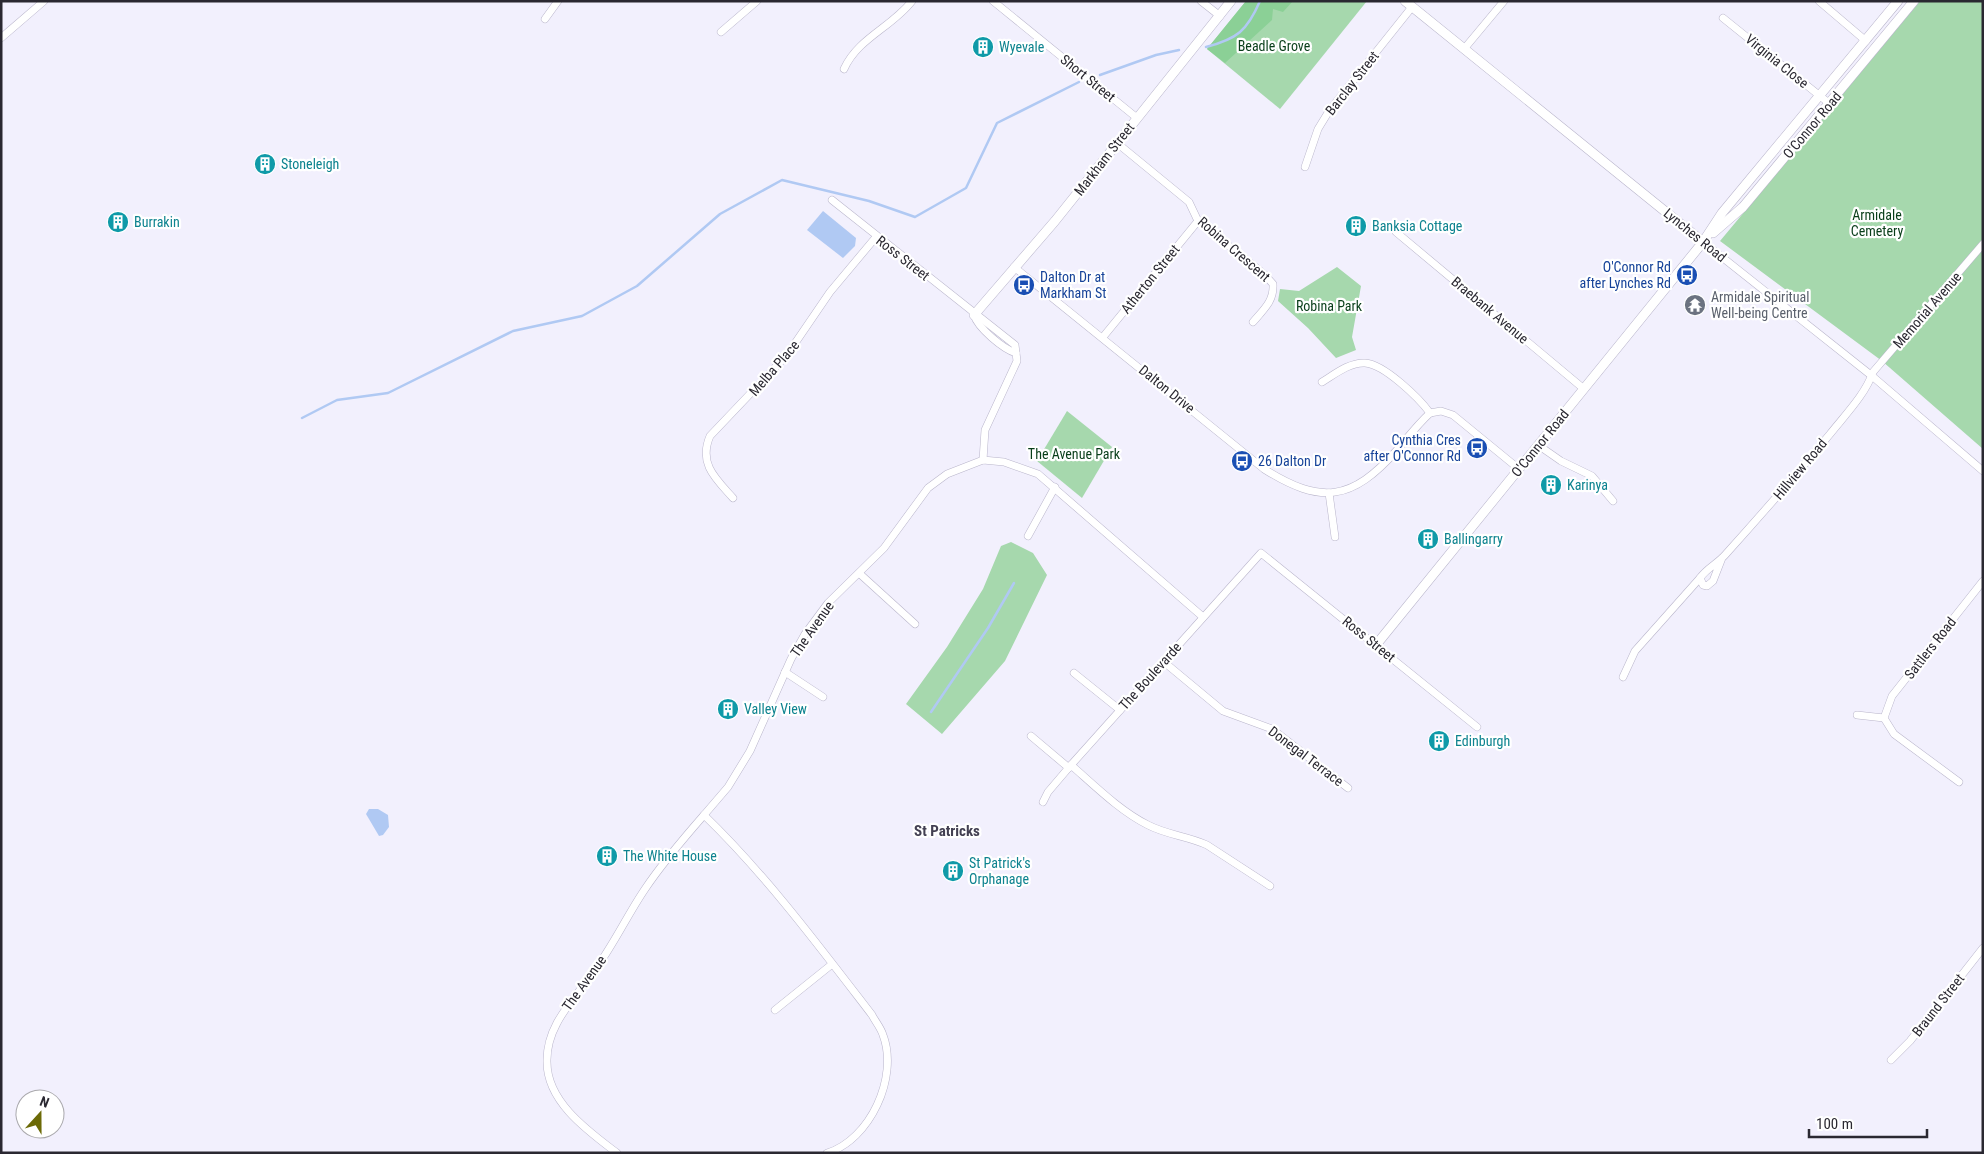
<svg xmlns="http://www.w3.org/2000/svg" width="1984" height="1154" font-family="'Roboto Condensed',sans-serif">
<style>
.green{fill:#a6d8ad}
.forest{fill:#8bd096}
.water{fill:#b0c9f3}
.lines{fill:none;stroke-linecap:round;stroke-linejoin:round}
.stream{stroke:#b0c9f3;stroke-width:2.5}
.minor-casing{stroke:#b9b5cb;stroke-width:8}
.tertiary-casing{stroke:#b9b5cb;stroke-width:10}
.minor{stroke:#fff;stroke-width:7}
.tertiary{stroke:#fff;stroke-width:9}
.labels{text-anchor:middle;stroke-width:4.5;stroke-linejoin:round;paint-order:stroke}
.park-label{font-size:14px;fill:#083d19;stroke:#fff}
.culture-label{font-size:14px;fill:#0d838f;stroke:#fff;text-anchor:start}
.street-label{font-size:14px;fill:#2a2831;stroke:#fff}
.transit-label{font-size:14px;fill:#164399;stroke:#fff;text-anchor:end}
.worship-label{font-size:14px;fill:#5b616d;stroke:#fff;text-anchor:start}
.neighbourhood-label{font-size:15px;font-weight:bold;fill:#434052;stroke:#fff}
</style>
<rect width="100%" height="100%" fill="#f2f0fd"/>
<g class="green">
<polygon points="1246,1 1367,1 1280,109 1207,49"/>
<polygon points="1920,1 1983,1 1983,449 1882,361 1720,241"/>
<polygon points="1337,267 1361,286 1352,337 1356,350 1336,358 1308,328 1278,301 1280,289 1299,291"/>
<polygon points="1067,411 1112,447 1082,498 1037,461"/>
<polygon points="1011,542 1033,553 1047,575 1005,661 942,734 906,704 947,647 983,589 1001,546"/>
</g>
<polygon class="forest" points="1246,1 1293,1 1283,12 1273,9 1272,20 1225,63 1207,49"/>
<g class="water">
<polygon points="823,211 856,238 855,246 843,258 807,230"/>
<polygon points="369,809 378,809 388,815 389,827 383,835 379,836 366,814"/>
</g>
<g class="lines">
<g class="stream">
<path d="M1206 47C1237 39 1247 31 1260 1"/>
<polyline points="1100,75 1156,55 1179,50"/>
<polyline points="302,418 337,400 388,393 513,331 582,316 637,286 720,214 782,180 869,201 915,217 966,188 997,123 1079,82"/>
<polyline points="931,712 988,628 1014,583"/>
</g>
<g class="minor-casing">
<g id="minor">
<polyline points="993,1 1137,118"/>
<polyline points="1201,1 1220,16"/>
<polyline points="1819,1 1866,41"/>
<polyline points="1723,18 1830,104"/>
<polyline points="545,19 558,1"/>
<polyline points="721,32 757,1"/>
<polyline points="1,38 44,1"/>
<polyline points="1464,49 1504,1"/>
<path d="M844 69C858 38 892 27 912 1"/>
<path d="M1117 143 1189 202 1198 221 1264 274 1273 284C1274 301 1264 309 1253 322"/>
<polyline points="1305,167 1318,129 1329,111 1412,7"/>
<polyline points="832,200 1015,345 1017,361 985,430 983,460"/>
<polyline points="1396,232 1584,389"/>
<polyline points="1703,242 1872,376 1983,471"/>
<path d="M1014 267 1264 469C1321 505 1352 501 1397 450 1408 437 1418 424 1430 413"/>
<path d="M974 315C978 328 1003 349 1016 353"/>
<polyline points="1103,337 1198,221"/>
<path d="M1322 382C1335 374 1350 362 1365 363 1384 364 1419 398 1430 413"/>
<polyline points="1430,413 1441,411 1453,415 1519,469"/>
<polyline points="1538,445 1561,461 1592,476 1613,501"/>
<polyline points="1329,493 1335,537"/>
<path d="M733 498C716 479 698 464 710 436L787 355 830 292 876 237"/>
<polyline points="1028,536 1055,487"/>
<path d="M1722 558 1713 581 1707 586 1703 585 1700 578C1707 568 1717 564 1725 555 1761 515 1796 475 1830 434 1845 415 1865 395 1873 372L1983 244"/>
<polyline points="860,574 915,624"/>
<polyline points="1164,662 1223,711 1272,729 1348,788"/>
<polyline points="785,672 823,697"/>
<polyline points="1074,673 1120,710"/>
<polyline points="1623,677 1635,651 1700,578"/>
<polyline points="1857,715 1884,718"/>
<polyline points="1031,736 1069,768"/>
<path d="M1071 765C1095 786 1120 811 1148 825 1167 835 1188 836 1207 845L1270 886"/>
<polyline points="1959,782 1894,734 1884,718 1892,696 1983,581"/>
<polyline points="1043,802 1048,792 1071,765 1261,553 1477,727"/>
<polyline points="704,815 728,787 750,751 791,659 805,634 828,603 884,548 928,488 947,474 983,460 1004,462 1038,474 1203,617"/>
<polyline points="775,1010 831,965"/>
<polyline points="1891,1060 1910,1041 1983,948"/>
<path d="M617 1153C588 1131 547 1102 547 1062 546 1023 577 997 597 967 615 942 628 914 645 889 663 862 683 839 704 815 766 875 819 946 872 1015 875 1021 881 1028 883 1035 899 1077 870 1140 827 1153"/>
</g>
</g>
<g class="tertiary-casing">
<g id="tertiary">
<polyline points="1405,1 1703,242"/>
<polyline points="1713,233 1743,207 1914,1"/>
<polyline points="974,315 1055,221 1231,1"/>
<polyline points="1376,645 1703,242 1722,213 1898,1"/>
</g>
</g>
<use href="#minor" class="minor"/>
<use href="#tertiary" class="tertiary"/>
</g>
<defs>
<g id="building-disc" transform="scale(1.125)"><circle r="9.5" fill="#0f9aa8" stroke="#fff"/><path d="M-4-6H4V6H1V3H-1V6H-4ZM-2.5-4.3h1.7v1.8h-1.7ZM.8-4.3h1.7v1.8H.8ZM-2.5-1h1.7V.8h-1.7ZM.8-1h1.7V.8H.8Z" fill="#fff"/></g>
<g id="bus-disc" transform="scale(1.125)"><circle r="9.5" fill="#1a4fb4" stroke="#fff"/><path d="M-5-6H5V4H4V6H2V4H-2V6H-4V4H-5ZM-3.5-4V0h7V-4ZM-3.5 1.2v1.5H-2V1.2ZM2 1.2v1.5H3.5V1.2Z" fill="#fff"/></g>
<g id="temple-disc" transform="scale(1.125)"><circle r="9.5" fill="#6b7280" stroke="#fff"/><path d="M0-6L5-2H3V0L6.5 2.5H4V6H1.5V3h-3V6H-4V2.5H-6.5L-3 0V-2H-5Z" fill="#fff"/></g>
</defs>
<g fill-rule="evenodd">
<use href="#building-disc" x="983" y="47"/>
<use href="#building-disc" x="265" y="164"/>
<use href="#building-disc" x="118" y="222"/>
<use href="#building-disc" x="1356" y="226"/>
<use href="#bus-disc" x="1687" y="275"/>
<use href="#bus-disc" x="1024" y="285"/>
<use href="#temple-disc" x="1695" y="305"/>
<use href="#bus-disc" x="1477" y="448"/>
<use href="#bus-disc" x="1242" y="461"/>
<use href="#building-disc" x="1551" y="485"/>
<use href="#building-disc" x="1428" y="539"/>
<use href="#building-disc" x="728" y="709"/>
<use href="#building-disc" x="1439" y="741"/>
<use href="#building-disc" x="607" y="856"/>
<use href="#building-disc" x="953" y="871"/>
</g>
<g class="labels">
<g class="park-label">
<text x="1274" y="51">Beadle Grove</text>
<text x="1877" y="220">Armidale<tspan x="1877" dy="16">Cemetery</tspan></text>
<text x="1329" y="311">Robina Park</text>
<text x="1074" y="459">The Avenue Park</text>
</g>
<g class="culture-label">
<text x="999" y="52">Wyevale</text>
<text x="281" y="169">Stoneleigh</text>
<text x="134" y="227">Burrakin</text>
<text x="1372" y="231">Banksia Cottage</text>
<text x="1567" y="490">Karinya</text>
<text x="1444" y="544">Ballingarry</text>
<text x="744" y="714">Valley View</text>
<text x="1455" y="746">Edinburgh</text>
<text x="623" y="861">The White House</text>
<text x="969" y="868">St Patrick's<tspan x="969" dy="16">Orphanage</tspan></text>
</g>
<g class="street-label">
<text transform="translate(1777 61) rotate(39)" y="5">Virginia Close</text>
<text transform="translate(1088 78) rotate(39)" y="5">Short Street</text>
<text transform="translate(1352 83) rotate(-52)" y="5">Barclay Street</text>
<text transform="translate(1812 125) rotate(-50)" y="5">O'Connor Road</text>
<text transform="translate(1104 159) rotate(-52)" y="5">Markham Street</text>
<text transform="translate(1695 235) rotate(39)" y="5">Lynches Road</text>
<text transform="translate(1234 249) rotate(41)" y="5">Robina Crescent</text>
<text transform="translate(903 258) rotate(38)" y="5">Ross Street</text>
<text transform="translate(1150 279) rotate(-51)" y="5">Atherton Street</text>
<text transform="translate(1490 310) rotate(40)" y="5">Braebank Avenue</text>
<text transform="translate(1927 310) rotate(-49)" y="5">Memorial Avenue</text>
<text transform="translate(774 368) rotate(-49)" y="5">Melba Place</text>
<text transform="translate(1167 389) rotate(39)" y="5">Dalton Drive</text>
<text transform="translate(1540 443) rotate(-51)" y="5">O'Connor Road</text>
<text transform="translate(1800 469) rotate(-50)" y="5">Hillview Road</text>
<text transform="translate(812 629) rotate(-55)" y="5">The Avenue</text>
<text transform="translate(1369 639) rotate(39)" y="5">Ross Street</text>
<text transform="translate(1930 648) rotate(-52)" y="5">Sattlers Road</text>
<text transform="translate(1150 676) rotate(-48)" y="5">The Boulevarde</text>
<text transform="translate(1306 756) rotate(37)" y="5">Donegal Terrace</text>
<text transform="translate(584 983) rotate(-54)" y="5">The Avenue</text>
<text transform="translate(1938 1005) rotate(-52)" y="5">Braund Street</text>
</g>
<g class="transit-label">
<text x="1671" y="272">O'Connor Rd<tspan x="1671" dy="16">after Lynches Rd</tspan></text>
<text x="1040" y="282" text-anchor="start">Dalton Dr at<tspan x="1040" dy="16">Markham St</tspan></text>
<text x="1461" y="445">Cynthia Cres<tspan x="1461" dy="16">after O'Connor Rd</tspan></text>
<text x="1258" y="466" text-anchor="start">26 Dalton Dr</text>
</g>
<g class="worship-label">
<text x="1711" y="302">Armidale Spiritual<tspan x="1711" dy="16">Well-being Centre</tspan></text>
</g>
<g class="neighbourhood-label">
<text x="947" y="836">St Patricks</text>
</g>
</g>
<rect width="1984" height="1154" fill="none" stroke="#2a2831" stroke-width="5"/>
<g transform="translate(40 1114) rotate(21)"><circle r="24" fill="#ffffff" stroke="#aaa9ad"/>
<path d="M0-4L9 19L0 12L-9 19Z" fill="#6c6a07"/>
<text y="-8" font-size="14" font-weight="bold" text-anchor="middle" fill="#2a2831">N</text>
</g>
<path d="M1809 1129v8h118v-8" fill="none" stroke="#2a2831" stroke-width="2.5"/>
<text x="1816" y="1129" font-size="15" fill="#2a2831" stroke="#ffffff" stroke-width="4" paint-order="stroke">100 m</text>
</svg>
